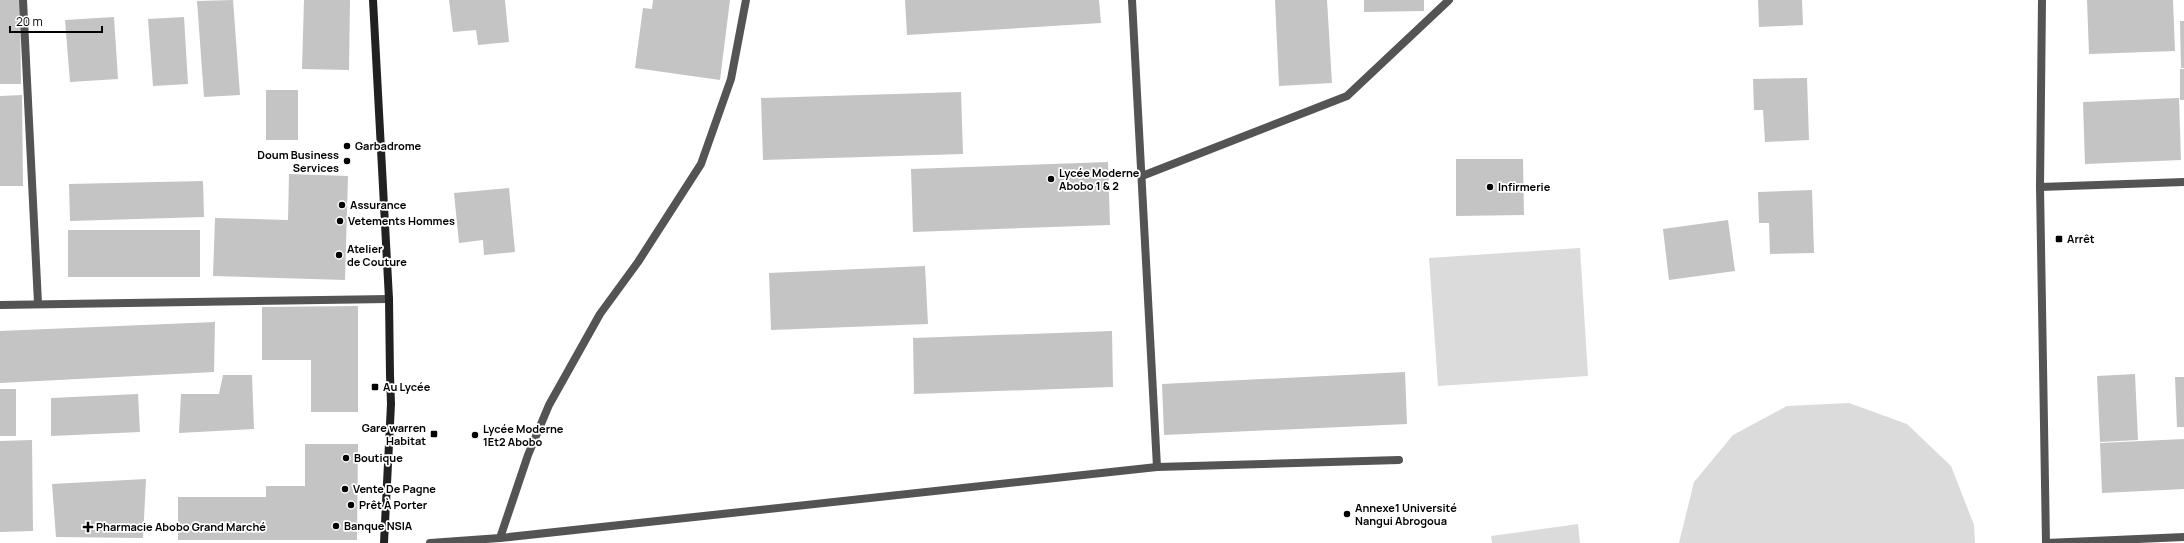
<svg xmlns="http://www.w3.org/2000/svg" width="2184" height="543" font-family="Manrope,sans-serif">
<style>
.green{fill:#dbdbdb}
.building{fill:#c4c4c4}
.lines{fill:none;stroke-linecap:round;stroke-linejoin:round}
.lane{stroke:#545454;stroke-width:8}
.street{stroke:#545454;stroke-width:8}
.secondary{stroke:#212121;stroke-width:8}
.poi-dot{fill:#000;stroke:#fff;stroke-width:1.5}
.labels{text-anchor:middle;stroke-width:3.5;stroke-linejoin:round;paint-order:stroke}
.poi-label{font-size:11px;font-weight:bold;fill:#000;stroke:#fff;text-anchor:start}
</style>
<rect width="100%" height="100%" fill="#fff"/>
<g class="green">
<polygon points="1580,248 1588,376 1438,386 1429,258"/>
<polygon points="1849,403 1907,424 1951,466 1974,525 1975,543 1679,543 1694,482 1733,435 1787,406"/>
<polygon points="1578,524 1580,543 1492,543 1491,536"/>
</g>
<g class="building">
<polygon points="0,0 20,0 21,84 0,84"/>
<polygon points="233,0 240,95 204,97 197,1"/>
<polygon points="304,0 350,0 349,70 302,69"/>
<polygon points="449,0 505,0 509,42 478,45 476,30 453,32"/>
<polygon points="653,0 730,0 720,80 635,68 643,8 652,9"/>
<polygon points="905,0 1099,0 1101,23 907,35"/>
<polygon points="1275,0 1327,0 1332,83 1279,86"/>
<polygon points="1364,0 1424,0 1424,11 1364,12"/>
<polygon points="1758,0 1802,0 1803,25 1759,27"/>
<polygon points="2087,0 2173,0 2175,51 2089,54"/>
<polygon points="114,17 118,79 70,82 65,20"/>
<polygon points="184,17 188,84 153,86 148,19"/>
<polygon points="2180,21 2184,21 2184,68 2181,68"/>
<rect x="2180" y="69" width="4" height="31"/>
<polygon points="1807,78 1809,140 1765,142 1763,110 1754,110 1753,79"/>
<rect x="266" y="90" width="32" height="50"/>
<polygon points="961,92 963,154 763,160 761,98"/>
<polygon points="22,95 23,186 0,186 0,96"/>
<polygon points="2179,98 2181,160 2085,164 2083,102"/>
<polygon points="1456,159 1523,159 1524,215 1456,216"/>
<polygon points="1108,162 1110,225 913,232 911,169"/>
<polygon points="289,174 348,176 345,280 213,276 215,218 288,220"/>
<polygon points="203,181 204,217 70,221 69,184"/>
<polygon points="509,188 515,252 484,255 483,240 459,243 454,193"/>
<polygon points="1812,190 1814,253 1770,254 1769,223 1759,223 1758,192"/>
<polygon points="1728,220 1735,271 1669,280 1663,229"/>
<rect x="68" y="230" width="132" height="47"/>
<polygon points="925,266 928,324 771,330 769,273"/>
<polygon points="358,306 358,412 311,412 311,360 262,360 262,307"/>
<polygon points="215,322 214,372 0,383 0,331"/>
<polygon points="1112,331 1113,387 914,394 913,338"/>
<polygon points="1405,372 1407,424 1164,435 1162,384"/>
<polygon points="2135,374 2138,440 2100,442 2097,376"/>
<polygon points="223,375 252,375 254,429 179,433 181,394 219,394"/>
<polygon points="2175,377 2184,377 2184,427 2177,427"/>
<rect x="0" y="389" width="16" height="47"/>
<polygon points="138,394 140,432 51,436 51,398"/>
<polygon points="2184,439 2184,489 2102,493 2100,443"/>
<polygon points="32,440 33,531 0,532 0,441"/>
<polygon points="305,444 358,444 357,540 178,540 178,497 266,497 266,486 305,486"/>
<polygon points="146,479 143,538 56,537 52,484"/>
</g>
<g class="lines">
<g class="lane">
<polyline points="1132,0 1157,467"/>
<polyline points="1142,176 1347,96 1449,0"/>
<polyline points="500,538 528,455 549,405 600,314 638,262 701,164 731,79 746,0"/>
<polyline points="430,543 500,538 1157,467 1399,460"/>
</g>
<g class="street">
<polyline points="23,0 38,303"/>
<polyline points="2042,0 2040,187 2046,543"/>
<polyline points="2040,187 2184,182"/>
<polyline points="0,305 389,299"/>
<polyline points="2046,543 2184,537"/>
</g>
<polyline class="secondary" points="373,0 389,299 390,375 391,404 384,543"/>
</g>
<g class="poi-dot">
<circle cx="347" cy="146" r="4"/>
<circle cx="347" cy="161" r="4"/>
<circle cx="1051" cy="179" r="4"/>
<circle cx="1490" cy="187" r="4"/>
<circle cx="342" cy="205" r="4"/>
<circle cx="340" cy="221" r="4"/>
<rect x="2055" y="235" width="8" height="8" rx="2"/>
<circle cx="339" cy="255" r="4"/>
<rect x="371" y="383" width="8" height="8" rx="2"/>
<rect x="430" y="430" width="8" height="8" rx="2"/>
<circle cx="475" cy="435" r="4"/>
<circle cx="346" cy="458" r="4"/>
<circle cx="345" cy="489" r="4"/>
<circle cx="351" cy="505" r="4"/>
<circle cx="1347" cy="514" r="4"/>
<circle cx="336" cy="526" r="4"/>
<path d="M86 521h4v4h4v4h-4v4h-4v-4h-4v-4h4z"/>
</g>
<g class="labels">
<g class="poi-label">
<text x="355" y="150">Garbadrome</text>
<text x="339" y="159" text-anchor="end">Doum Business<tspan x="339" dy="13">Services</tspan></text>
<text x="1059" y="177">Lycée Moderne<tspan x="1059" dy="13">Abobo 1 &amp; 2</tspan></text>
<text x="1498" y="191">Infirmerie</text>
<text x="350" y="209">Assurance</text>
<text x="348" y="225">Vetements Hommes</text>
<text x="2067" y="243">Arrêt</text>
<text x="347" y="253">Atelier<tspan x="347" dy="13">de Couture</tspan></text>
<text x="383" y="391">Au Lycée</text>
<text x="426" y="432" text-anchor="end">Gare warren<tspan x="426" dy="13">Habitat</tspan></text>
<text x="483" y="433">Lycée Moderne<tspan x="483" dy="13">1Et2 Abobo</tspan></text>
<text x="354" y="462">Boutique</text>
<text x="353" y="493">Vente De Pagne</text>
<text x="359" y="509">Prêt À Porter</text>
<text x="1355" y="512">Annexe1 Université<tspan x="1355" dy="13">Nangui Abrogoua</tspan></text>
<text x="344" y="530">Banque NSIA</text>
<text x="96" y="531">Pharmacie Abobo Grand Marché</text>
</g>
</g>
<path d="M10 26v6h92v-6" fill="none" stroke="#000000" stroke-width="2"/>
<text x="16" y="26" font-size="12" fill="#000000" stroke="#ffffff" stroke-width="3" paint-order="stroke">20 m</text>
</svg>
